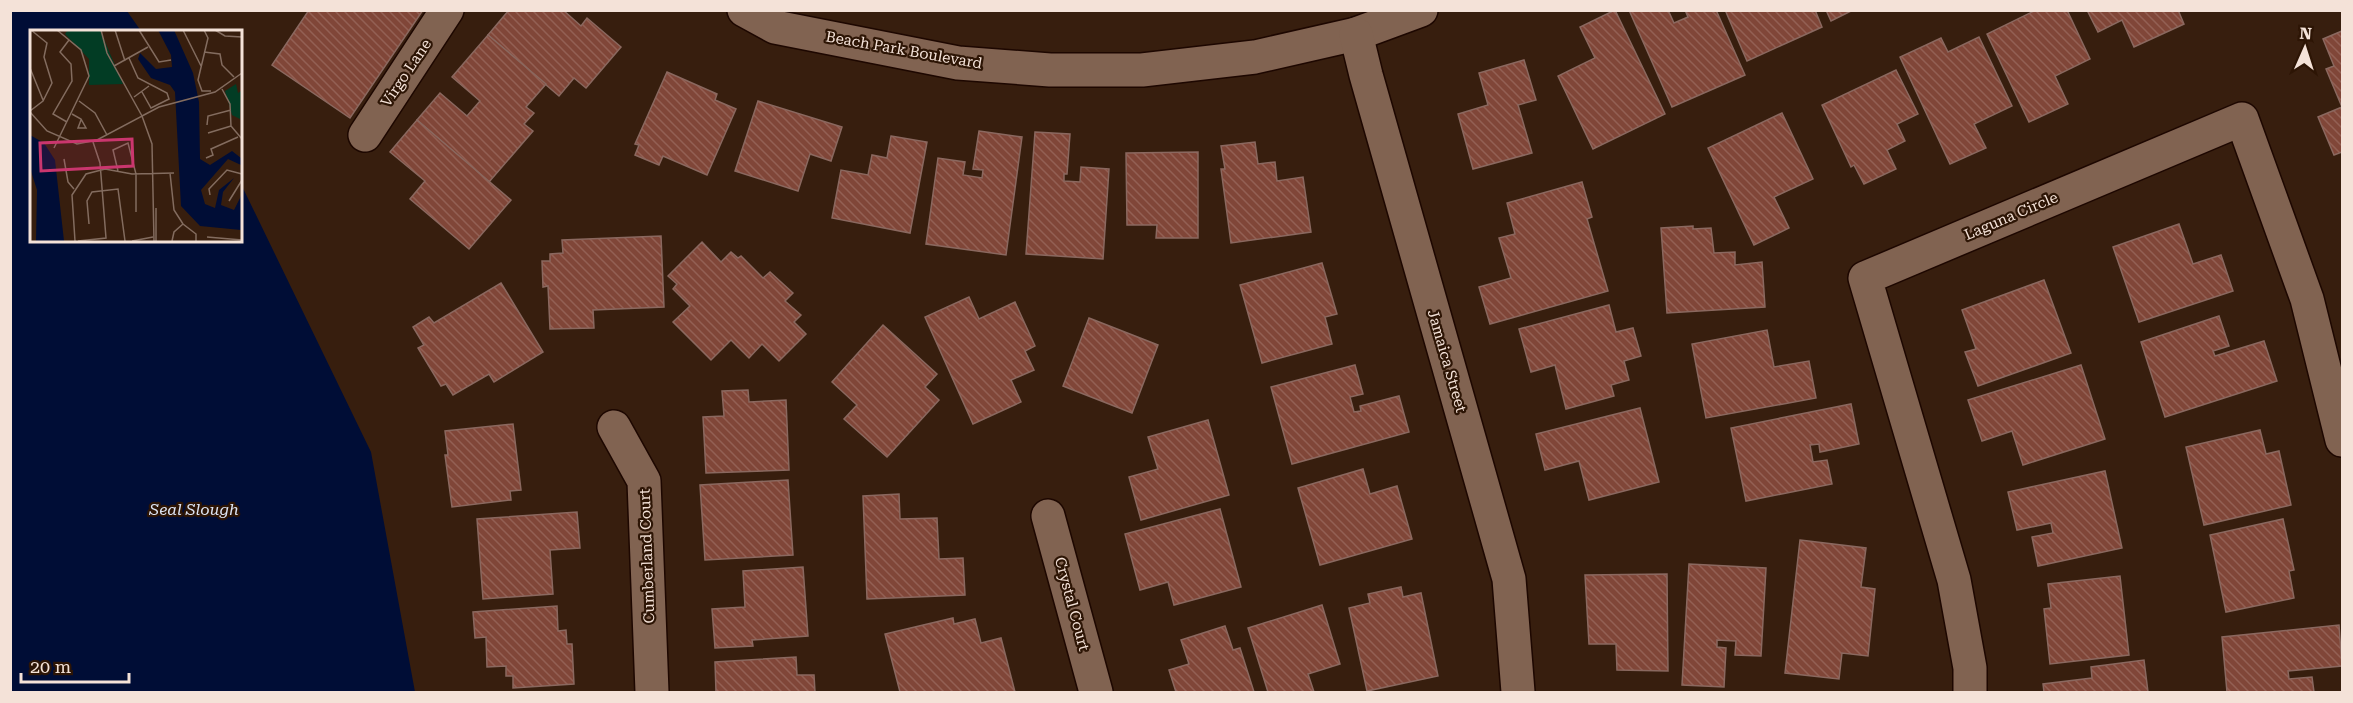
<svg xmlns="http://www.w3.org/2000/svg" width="2353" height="703" font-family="'Roboto Serif',serif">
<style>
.water{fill:#000d36}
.building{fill:url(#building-back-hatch);stroke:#8a685f;stroke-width:1.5}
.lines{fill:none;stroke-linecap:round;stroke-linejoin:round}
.minor-casing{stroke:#1d0700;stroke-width:36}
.minor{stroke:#816351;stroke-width:33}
.labels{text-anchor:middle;stroke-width:4.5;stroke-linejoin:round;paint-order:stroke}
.street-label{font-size:15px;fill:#f4e2d8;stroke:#2d1505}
.water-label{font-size:16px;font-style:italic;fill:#dce4f4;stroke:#2d1505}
.inset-road{fill:none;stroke:#836c5f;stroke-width:1.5}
.view{fill:#ca366e;fill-opacity:0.15;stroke:#ca366e;stroke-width:3}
.inset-edge{fill:none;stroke:#f4e2d8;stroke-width:3}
</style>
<defs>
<pattern id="building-back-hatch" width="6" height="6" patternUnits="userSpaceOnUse" patternTransform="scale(1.5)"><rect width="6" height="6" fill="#804638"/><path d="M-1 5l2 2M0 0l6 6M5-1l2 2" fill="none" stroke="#936054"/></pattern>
</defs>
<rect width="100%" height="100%" fill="#371e0e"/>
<polygon class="water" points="10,11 127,11 141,31 32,32 32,240 240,240 240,182 371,452 415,692 11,692"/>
<g class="building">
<polygon points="309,10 423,10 350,118 272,65"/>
<polygon points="509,10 563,10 581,26 587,18 621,47 586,88 574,78 559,96 488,35"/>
<polygon points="1615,10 1665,114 1593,149 1558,76 1595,58 1580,27"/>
<polygon points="1629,10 1668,10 1674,23 1688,17 1685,10 1716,10 1745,75 1672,107"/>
<polygon points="1729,10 1815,10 1822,27 1747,61 1726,12"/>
<polygon points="1826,10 1853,10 1831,21"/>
<polygon points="2036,10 2067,10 2090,59 2055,76 2068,104 2029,122 1987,34"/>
<polygon points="2087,10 2178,10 2184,24 2134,47 2122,20 2098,32"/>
<polygon points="2342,31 2342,152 2334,155 2318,117 2342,107 2326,69 2334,66 2323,39"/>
<polygon points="488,35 546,84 526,107 534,113 524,124 533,131 489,182 417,120 440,93 467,116 480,101 452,77"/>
<polygon points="1979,37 2012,106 1974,124 1986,148 1950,164 1900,57 1941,38 1948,52"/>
<polygon points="1524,60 1536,100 1518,105 1532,153 1473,169 1458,114 1488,105 1479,73"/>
<polygon points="1896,70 1918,114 1897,124 1905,141 1887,150 1896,169 1864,184 1854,165 1851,167 1822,105"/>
<polygon points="667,72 717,94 715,100 736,109 707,175 663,156 659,165 635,155 639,145 635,144"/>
<polygon points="758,101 842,127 831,161 810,154 798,191 735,171"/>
<polygon points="1782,113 1813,179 1774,197 1789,228 1754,245 1708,148"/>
<polygon points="417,120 511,200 469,249 410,199 425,181 390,152"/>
<polygon points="979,131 1022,137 1006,255 926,244 938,158 965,162 963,175 982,178 983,170 973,169"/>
<polygon points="1035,132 1070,134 1067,174 1064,174 1064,181 1080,182 1081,167 1109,169 1103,259 1026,254"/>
<polygon points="891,136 927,142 910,233 832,218 841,170 868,175 872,155 887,158"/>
<polygon points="1255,142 1258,164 1275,162 1277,181 1303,177 1311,232 1231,243 1221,169 1225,169 1221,146"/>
<polygon points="1198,152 1198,238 1156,238 1157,225 1127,225 1126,153"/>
<polygon points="1582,182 1592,217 1587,219 1608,291 1490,324 1479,287 1511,278 1499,238 1515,234 1507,203"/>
<polygon points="2179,224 2193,264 2221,255 2233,291 2139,322 2113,247"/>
<polygon points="1693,226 1693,229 1711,228 1714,253 1735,252 1735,265 1762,262 1765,307 1667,313 1661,228"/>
<polygon points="661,236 664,307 593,310 594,328 550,329 548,286 543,287 542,261 550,261 550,254 563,253 562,240"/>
<polygon points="702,242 721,262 731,252 738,258 741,256 763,278 770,272 793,293 785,301 801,315 794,322 806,334 779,361 762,344 749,358 731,340 711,360 673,322 690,306 673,289 677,284 668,276"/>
<polygon points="1322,263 1337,314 1325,317 1332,344 1262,363 1240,285"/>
<polygon points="2044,280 2071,353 1978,386 1965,352 1976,349 1962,310"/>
<polygon points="501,283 543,352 494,382 489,374 453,395 446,384 441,386 418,348 424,345 413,327 429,317 434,323"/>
<polygon points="969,297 979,319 1015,302 1035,346 1025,351 1034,370 1011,380 1021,402 973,424 925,317"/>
<polygon points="1609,305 1616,332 1633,328 1641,356 1624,361 1629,380 1611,385 1614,396 1566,409 1555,365 1531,372 1519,329"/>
<polygon points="2219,316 2229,346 2213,351 2215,356 2264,341 2277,381 2165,417 2141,342"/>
<polygon points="1089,318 1158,345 1132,413 1063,386"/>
<polygon points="883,325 937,374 925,387 939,400 887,457 844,419 857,405 832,382"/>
<polygon points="1767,330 1774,367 1809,361 1816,398 1706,418 1692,344"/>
<polygon points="1355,365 1363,394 1350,397 1354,412 1361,411 1360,406 1399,396 1409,432 1292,464 1271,387"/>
<polygon points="2081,365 2105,439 2023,465 2012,431 1982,441 1968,400"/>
<polygon points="748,390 749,402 786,400 789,470 706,473 703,417 724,416 722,391"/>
<polygon points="1851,404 1859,444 1820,452 1819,444 1810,445 1813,462 1827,460 1832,484 1746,501 1731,428"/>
<polygon points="1640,408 1659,482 1589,500 1579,461 1545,470 1536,434"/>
<polygon points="1208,420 1229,495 1141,520 1129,477 1158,469 1148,437"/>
<polygon points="513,424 521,490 510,491 511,500 452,507 445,455 448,455 445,431"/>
<polygon points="2260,430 2266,454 2279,451 2291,505 2204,525 2186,447"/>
<polygon points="1363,469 1370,494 1397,486 1412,539 1320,565 1298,488"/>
<polygon points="2105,471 2122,548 2038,566 2032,537 2053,533 2051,523 2017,530 2008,492"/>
<polygon points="788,480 793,555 705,560 700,485"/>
<polygon points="899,494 900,519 937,518 939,559 963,558 965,595 867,599 863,496"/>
<polygon points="1220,509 1241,587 1174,605 1168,582 1140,590 1125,534"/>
<polygon points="577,512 580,548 550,550 553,594 483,599 477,519"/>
<polygon points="2283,519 2294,570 2289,571 2294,598 2226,612 2210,535"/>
<polygon points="1800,540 1866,548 1861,587 1875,589 1868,656 1842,653 1839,679 1785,673"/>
<polygon points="1689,564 1766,568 1761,656 1735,655 1736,641 1717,640 1717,647 1726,648 1724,687 1682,685"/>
<polygon points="803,567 808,636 752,640 753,646 715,648 712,609 745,607 743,571"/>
<polygon points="1667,574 1668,671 1617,670 1616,644 1589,644 1585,575"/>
<polygon points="2120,576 2129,655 2050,664 2044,609 2051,608 2048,584"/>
<polygon points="1401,587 1403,597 1421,593 1438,676 1367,691 1349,608 1370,603 1368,594"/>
<polygon points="1322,605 1340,664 1308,674 1314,692 1268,692 1248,628"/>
<polygon points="557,606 558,631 566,630 567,644 572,644 574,684 513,688 513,676 506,676 506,666 487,667 486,637 475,638 473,612"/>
<polygon points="953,618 954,624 975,619 981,643 1001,638 1015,692 900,692 885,634"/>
<polygon points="2339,625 2342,666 2288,671 2289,679 2312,677 2314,692 2227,692 2222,637"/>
<polygon points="1225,626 1233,650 1240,648 1254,692 1176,692 1169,670 1189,664 1181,640"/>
<polygon points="796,657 797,675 814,675 815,692 716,692 715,662"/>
<polygon points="2144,660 2148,692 2044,692 2043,684 2092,678 2091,667"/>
</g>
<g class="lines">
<g class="minor-casing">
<g id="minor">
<polyline points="744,10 775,27 958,63 1050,70 1142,70 1255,57 1356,34 1421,10"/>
<polyline points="1356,34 1366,75 1509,579 1518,692"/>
<polyline points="365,135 447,10"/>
<polyline points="614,427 644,481 652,692"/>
<polyline points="1048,516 1096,692"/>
<polyline points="1970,692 1970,668 1954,580 1865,278 2242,119 2307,299 2342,440"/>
</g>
</g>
<use href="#minor" class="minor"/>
</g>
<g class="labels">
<g class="street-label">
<text transform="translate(904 50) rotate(10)" y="5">Beach Park Boulevard</text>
<text transform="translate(406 73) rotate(-56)" y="5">Virgo Lane</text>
<text transform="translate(2011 216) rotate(-23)" y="5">Laguna Circle</text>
<text transform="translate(1447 361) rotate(74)" y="5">Jamaica Street</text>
<text transform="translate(647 556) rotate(-92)" y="5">Cumberland Court</text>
<text transform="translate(1072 604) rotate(75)" y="5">Crystal Court</text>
</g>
<g class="water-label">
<text x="194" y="515">Seal Slough</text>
</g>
</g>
<g transform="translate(30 30)">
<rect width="212" height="212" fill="#371e0e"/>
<path d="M38 0H70L93 54 59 55V29L35 4ZM206 54 208 63 211 61 210 89 202 85 195 61Z" fill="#023c24"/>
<path d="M128 0H144L163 43 169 72 170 129 180 135 202 121 211 128V135L198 129 171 160 175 174 185 178 189 160 204 148 193 162 191 175 204 180 211 166V200L170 196 151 176 145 62 140 55 121 48 108 29 110 23 126 39 142 37 141 25ZM0 105 14 113 25 130 34 211H6L7 160 0 138Z" fill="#000d36"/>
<path class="inset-road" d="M71 0 77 23 112 86M85 0 95 31M109 0 129 32 141 30M153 0 171 36M174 0 178 8 168 50 172 61H181M185 0 195 6 212 7M174 22 190 24 192 35 204 47M99 28 108 48 137 63 139 69 121 78 112 62M84 36 118 17M0 38 13 70M192 59 200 74 201 96 212 109M104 67 119 56M49 71 65 83 77 105M0 81 13 71 22 53 14 27 17 13 1 0M0 82 17 101 47 114 67 110 112 86 122 114 124 211M42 84 51 89 56 98H48L51 90M112 86 129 77 185 62 212 43M37 92 23 84 42 51 41 34 30 22 39 10M177 95 178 86 201 80M178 103 201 96M24 118 59 46 51 20 27 0M176 128 183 125 181 119 208 107M34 129 38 152 44 159M88 141 83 120 98 113 106 144V182M140 143 144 180 153 194 166 204V211M180 165 179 159 197 140 212 144M199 171 212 150M126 178V211M59 194 57 171 62 162 88 159 95 211M177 207 212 210M45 211 42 165 56 144 75 139 102 144 144 143M48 211 76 208 70 133 63 112M102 211 123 207M142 211 144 202 153 194"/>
<path class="view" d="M102 109 103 136 11 141 10 113Z"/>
<rect width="212" height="212" class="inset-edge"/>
</g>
<rect width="2353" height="703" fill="none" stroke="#f4e2d8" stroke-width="24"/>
<g transform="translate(2305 48) rotate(3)" stroke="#2d1505" stroke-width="4.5" paint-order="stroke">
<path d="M0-4.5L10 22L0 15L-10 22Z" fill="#f4e2d8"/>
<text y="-9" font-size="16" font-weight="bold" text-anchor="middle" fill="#f4e2d8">N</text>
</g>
<path d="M21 673v9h108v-9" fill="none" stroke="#f4e2d8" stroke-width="3"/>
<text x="30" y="673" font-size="18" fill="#f4e2d8" stroke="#2d1505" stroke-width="4.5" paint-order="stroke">20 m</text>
</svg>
